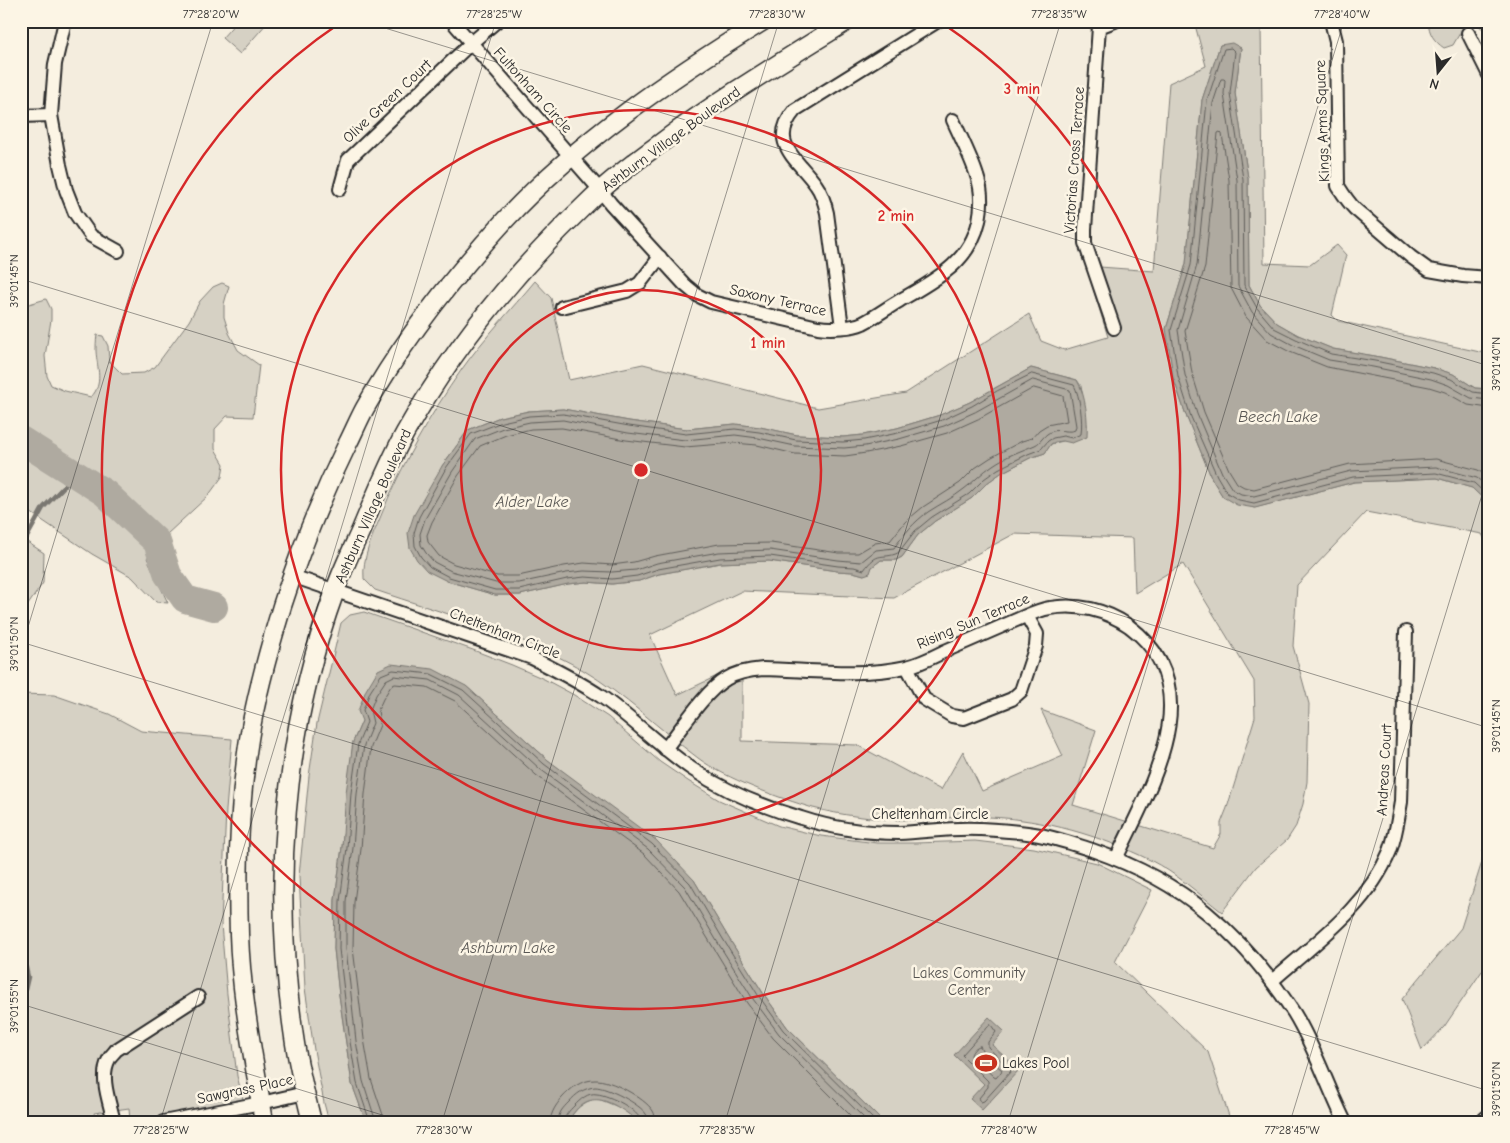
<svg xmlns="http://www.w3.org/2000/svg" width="1510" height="1143" font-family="'Comic Neue',sans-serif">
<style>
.green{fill:#d6d1c4;stroke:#807e78;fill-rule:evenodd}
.water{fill:#afaaa0;stroke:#7a7771}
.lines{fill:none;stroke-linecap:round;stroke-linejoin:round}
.shore{stroke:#605e5a;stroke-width:1}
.stream{stroke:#7a7771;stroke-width:4.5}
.river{stroke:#afaaa0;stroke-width:28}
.minor-casing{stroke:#2b2b2b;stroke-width:16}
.secondary-casing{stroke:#2b2b2b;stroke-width:21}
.minor{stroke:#fcf5e5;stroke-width:12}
.secondary{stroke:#fcf5e5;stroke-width:18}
.ticks{fill:none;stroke:#2b2b2b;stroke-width:1;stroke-opacity:0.45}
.ring{fill:none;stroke:#d62828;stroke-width:2.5}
.labels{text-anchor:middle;stroke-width:5;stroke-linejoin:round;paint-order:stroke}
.street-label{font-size:15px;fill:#2b2b2b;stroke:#fcf5e5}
.park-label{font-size:15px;fill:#565451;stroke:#fcf5e5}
.poi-label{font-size:15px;fill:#2b2b2b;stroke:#fcf5e5;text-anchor:start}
.water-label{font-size:16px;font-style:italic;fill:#595754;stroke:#fcf5e5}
.centre{fill:#d62828;stroke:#fcf5e5;stroke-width:2.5}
.ring-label{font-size:15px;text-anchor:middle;font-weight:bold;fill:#d62828;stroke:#fcf5e5;stroke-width:5;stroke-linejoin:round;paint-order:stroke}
.neatline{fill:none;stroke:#2b2b2b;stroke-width:2}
.ticks-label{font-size:12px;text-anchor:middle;fill:#2b2b2b}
</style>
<rect width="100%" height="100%" fill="#f4edde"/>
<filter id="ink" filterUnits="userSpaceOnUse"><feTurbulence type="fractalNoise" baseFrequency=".02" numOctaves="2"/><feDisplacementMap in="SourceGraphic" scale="10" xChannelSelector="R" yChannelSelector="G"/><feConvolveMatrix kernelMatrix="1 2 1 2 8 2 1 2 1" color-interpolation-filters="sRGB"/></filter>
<g filter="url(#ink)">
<g class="green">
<polygon points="237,21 265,21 267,23 240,54 222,38"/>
<path d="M1194 21 1325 22 1261 27 1264 263 1310 265 1337 245 1346 255 1332 315 1338 321 1489 354V389L1475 388 1453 374 1434 368 1375 356 1333 349 1298 335 1277 323 1260 305 1249 285 1248 178 1235 93 1241 48 1220 45 1202 100 1186 264 1166 329 1173 377 1187 418 1212 479 1223 497 1254 508 1354 482 1437 478 1472 488 1489 504V547L1482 534 1366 512 1297 585 1293 646 1309 704 1307 782 1303 804 1296 826 1287 840 1256 867 1222 912C1199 894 1176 873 1150 860 1101 836 1044 819 989 817 960 816 930 820 901 820 871 819 841 815 813 808 779 798 726 779 698 758 659 729 625 695 583 670 519 633 445 614 375 590L364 579C362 558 372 537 380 518 401 465 430 415 462 369 484 338 511 310 535 281L551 298 569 380 643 364 818 408 906 393 1029 314 1041 341 1064 350 1108 337 1086 266 1154 271 1169 83 1206 66ZM1031 368 1077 380 1081 386 1087 426 1063 441 1051 444 1045 453 1030 458 1001 473 987 483 972 498 935 521 918 535 902 557 896 560H881L872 567 864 575 853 572 837 571 769 561 720 563 659 574 639 581 612 584 586 582 568 584 520 595H495L447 581 442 466 468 430 500 417 529 411 563 409 629 421 687 429 735 424 760 427 797 435 843 437 863 435 897 428 940 415 970 402ZM1014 534 1133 538 1135 593 1183 564 1254 681 1255 717 1227 808 1221 823V834L1213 848 1073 805 1096 730 1041 710 1063 756 982 791 963 751 941 790 857 745 742 741V664L677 695 650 635 742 591 894 598Z"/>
<path d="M1428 21H1489V39L1485 30 1474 23 1464 26 1453 45 1444 48C1434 41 1429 34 1428 21Z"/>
<path d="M222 283 229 286 224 304V317L229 333 238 350 259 365 253 417 227 416 215 429V449L224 464 222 477 208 496 166 535 147 558 168 603 156 602 132 577 92 554 21 506V303L29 304 46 299 51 309V320L45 356 47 376 51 385 65 391 91 397C104 384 97 368 96 351 96 346 96 341 97 335L103 336 108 346 109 361 122 374 144 373 155 367 189 321 200 301 213 287Z"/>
<polygon points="21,538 44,553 43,583 21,615"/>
<polygon points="364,612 473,650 512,665 544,679 574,695 608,717 660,762 688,781 719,800 779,826 821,836 877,843 915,843 975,841 1034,848 1097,863 1152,890 1115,962 1208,1052 1231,1122 883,1122 787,1027 763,993 728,937 694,880 548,760 466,686 362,721 353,742 342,847 335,900 334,949 339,995 352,1084 366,1122 329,1122 324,1103 314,1050 305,988 299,876 309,776 317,723 341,623 350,615"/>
<polygon points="21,694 54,695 109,714 141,731 232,739 226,810 221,924 227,994 237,1076 249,1122 130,1122 129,1108 94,1113 96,1122 21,1122"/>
<polygon points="1489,798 1489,970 1482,971 1444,1027 1422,1050 1402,999 1461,928 1482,862"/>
<path d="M596 1098 621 1108 639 1122H568C575 1109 582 1103 596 1098Z"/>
</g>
<g class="water">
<polygon points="1232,43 1241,48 1235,93 1248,178 1249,285 1260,305 1277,323 1298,335 1333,349 1375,356 1434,368 1453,374 1475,388 1489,389 1489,504 1472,488 1437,478 1354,482 1255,508 1237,505 1223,497 1212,479 1187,418 1173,377 1166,329 1186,264 1202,100 1220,45"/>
<path d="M1031 368 1077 380C1086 396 1088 419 1087 437L1072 443 1063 441 1055 442 1051 444 1045 453 1030 458 1001 473 987 483 972 498 935 521 918 535 902 557 896 560H881L872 567 870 573 864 575 853 572 837 571 769 561 720 563 659 574 639 581 612 584 586 582 568 584 520 595H495L447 581 427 571 417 560 410 548 408 533 414 515 442 466 468 430 500 417 529 411 563 409 629 421 687 429 735 424 760 427 797 435 843 437 863 435 897 428 940 415 970 402Z"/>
<path d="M391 664 433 669 466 686 548 760 656 840 694 880 728 937 763 993 787 1027 883 1122H639C613 1102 588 1084 568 1122H366L352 1084 339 995 334 949 335 900 342 847 346 793 353 742 362 721 358 711 366 690 378 670Z"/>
<polygon points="989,1017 1004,1031 992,1045 1019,1070 982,1110 970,1099 984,1084 954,1055"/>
</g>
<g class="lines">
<g class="shore">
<path d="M1032 374 1074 385C1080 396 1083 422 1081 434L1072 438 1063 436 1053 438 1048 441 1041 449 1028 454 998 469 984 479 969 494 932 517 915 531 898 553C882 560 878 550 864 570L854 567 838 566 770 556 720 558 658 569 637 576 612 579 585 577 567 579 519 590H495L449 577 430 567 421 557 415 546 414 533 419 517 446 468 471 434 502 422 529 416 563 414 629 426 686 434 735 429 759 432 796 440 843 442 864 440 898 433 942 420 972 406 997 391Z"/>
<path d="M1033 380 1070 390 1076 426 1075 430C1069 433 1061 429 1053 431 1043 434 1042 442 1035 445 1021 451 1006 456 993 465 982 472 974 482 964 489 953 498 940 504 928 512 914 522 904 534 894 548L876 550 861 562 838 560 770 550 719 552 657 563 636 570 612 572 584 571 566 573 519 583H496L451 571 434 562 426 553 421 545 420 534 425 519 452 472 475 439 503 428 530 422 563 420 628 433 685 440 735 435 758 438 795 446 844 448 865 446 899 439 944 426 975 412Z"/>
<polygon points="1034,388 1063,396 1067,421 1047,425 1039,430 1032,438 1022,441 990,458 975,468 960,483 923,507 905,522 890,541 875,543 858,553 839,553 771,543 719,544 655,556 634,562 612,565 584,563 564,566 518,576 497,576 454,564 439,556 428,542 427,535 432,522 458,476 480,446 506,435 531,429 562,428 626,440 685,447 734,443 757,445 795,454 845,456 866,453 901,446 947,433 978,419"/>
<polyline points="1489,394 1473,392 1451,379 1433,373 1375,361 1331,354 1296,339 1274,328 1257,308 1244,285 1243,179 1230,93 1235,52 1231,48 1224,49 1207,101 1191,265 1171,330 1178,376 1191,417 1217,476 1227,493 1239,500 1254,503 1353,477 1436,473 1474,483 1489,497"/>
<polyline points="1489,400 1471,398 1448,385 1431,379 1373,367 1329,360 1293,345 1271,333 1252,312 1238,286 1237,180 1224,94 1225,80 1224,79 1221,79 1213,103 1197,265 1178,330 1185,375 1197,414 1222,473 1232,489 1241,494 1254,496 1351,471 1436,467 1477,478 1489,488"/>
<polyline points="1489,408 1468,405 1445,392 1429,387 1327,367 1290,352 1267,340 1246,317 1231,288 1229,180 1222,134 1220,132 1218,133 1205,267 1185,331 1192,373 1204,412 1229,470 1237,483 1244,487 1254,489 1350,464 1436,459 1478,470 1489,478"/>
<polygon points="991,1025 996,1032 988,1042 988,1047 1011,1071 984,1101 981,1102 979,1098 988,1087 988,1081 962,1055 988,1026"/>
<path d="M980 1046 984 1054 1002 1070 1001 1072 996 1078 994 1077 971 1056C971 1052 976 1046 980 1046Z"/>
<polyline points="370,1122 357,1083 350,1042 339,949 340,901 347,848 351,793 358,744 367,722 363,710 370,692 381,675 393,670 431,674 463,690 544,764 652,844 690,883 723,939 758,995 783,1030 876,1122"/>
<polyline points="376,1122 363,1081 356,1041 346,948 346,901 353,848 357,794 364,745 373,723 370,710 376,695 386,680 394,676 430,680 459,695 540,769 648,849 685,887 718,943 753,999 779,1034 868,1122"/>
<polyline points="384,1122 383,1115 371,1079 364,1039 353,948 354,902 361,849 365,794 371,747 380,725 378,710 383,699 391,686 395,684 427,687 455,701 536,775 644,854 679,891 747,1003 773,1038 857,1122"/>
<path d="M550 1122C551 1112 556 1105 562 1098 571 1088 581 1080 595 1080 610 1079 645 1098 653 1111 655 1114 655 1118 655 1122"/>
<path d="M558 1122C558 1113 563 1108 569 1102 576 1094 584 1088 595 1087 607 1087 640 1104 646 1114 648 1117 648 1118 648 1122"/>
<path d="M564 1122C565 1115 569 1111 574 1106 580 1100 588 1092 597 1094 609 1095 640 1110 641 1122"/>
</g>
<g class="stream">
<polyline points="21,548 43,508 76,474"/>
<polyline points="21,946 28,977 21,1007"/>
</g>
<polyline class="river" points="21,440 105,493 157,542 168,575 185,599 214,607"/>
<g class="minor-casing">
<g id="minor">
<polyline points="65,21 55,64 51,115 60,165 66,190 75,213 91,236 118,251"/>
<path d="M452 21 600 190 611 204 685 285 697 295 711 302 818 327C830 329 852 328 863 323 875 317 887 308 899 301 934 280 969 264 979 221 982 206 982 190 977 176 971 157 961 138 953 120"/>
<polyline points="1094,21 1099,27 1085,229 1085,243 1114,328"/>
<path d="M1331 21 1336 41 1338 186C1343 194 1348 202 1355 209L1411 257 1429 270 1463 276 1489 278"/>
<polyline points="1099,27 1115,21"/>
<polyline points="1468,33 1489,75"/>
<polyline points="21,116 51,115"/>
<polyline points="340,189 348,160 470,44 497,21"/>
<polyline points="562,307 627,291 640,283 660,257"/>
<path d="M842 327 827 213C825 204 822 193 816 185 798 159 767 143 795 110L938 21"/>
<path d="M292 576 532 658C556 670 580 682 602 697 633 719 660 747 692 769 725 791 763 807 801 818 831 828 868 833 899 833 926 832 953 827 979 829 997 830 1016 831 1034 834 1054 837 1073 844 1092 850 1132 864 1173 884 1206 912 1240 940 1270 976 1294 1013 1315 1047 1327 1086 1345 1122"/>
<polyline points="907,667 924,699 952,716 964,718 1012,699 1021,691 1036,646 1037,634 1027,616"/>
<path d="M665 749C681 729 705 691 726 679 737 672 750 670 763 669 809 670 862 677 906 667 920 664 933 657 945 651 968 641 991 631 1014 621 1026 616 1037 610 1050 608 1077 603 1106 610 1129 626 1212 688 1149 788 1116 859"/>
<path d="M1272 981C1316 942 1367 907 1390 851 1396 835 1398 819 1401 802L1406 632"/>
<path d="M114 1122C110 1103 99 1077 109 1059 110 1056 114 1053 116 1050L198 997"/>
<polyline points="163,1122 261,1103 305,1093"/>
<polyline points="1481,1122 1489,1115"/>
</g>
</g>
<g class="secondary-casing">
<g id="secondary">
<path d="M264 1122C254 1059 241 998 239 934 237 870 239 803 249 739 256 694 269 649 282 606 300 550 322 496 348 443 354 431 359 419 365 408 403 340 453 277 505 220 578 141 672 77 763 21"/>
<path d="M312 1122C305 1094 298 1066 294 1037 272 889 283 732 335 591 342 570 352 550 361 530 375 497 388 464 405 433 453 348 516 271 586 204 608 182 633 163 658 145 718 100 783 61 847 21"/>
</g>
</g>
<use href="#minor" class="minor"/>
<use href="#secondary" class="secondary"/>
</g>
</g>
<path class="ticks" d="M362 21 1489 366M21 279 1489 728M21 642 1489 1091M21 650 213 21M21 1004 405 1122M160 1122 496 21M442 1122 779 21M725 1122 1061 21M1008 1122 1344 21M1290 1122 1489 472"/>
<g class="ring">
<circle cx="641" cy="470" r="180"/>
<circle cx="641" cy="470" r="360"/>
<path d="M942 23A539 539 0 1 1 340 23"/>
</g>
<defs>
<g id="stadium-bare" transform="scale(1.725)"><path d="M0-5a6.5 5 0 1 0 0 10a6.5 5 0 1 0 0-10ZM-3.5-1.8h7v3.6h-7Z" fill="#c8321e" stroke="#fcf5e5" stroke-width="2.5" paint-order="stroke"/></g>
</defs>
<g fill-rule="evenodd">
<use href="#stadium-bare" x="986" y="1063"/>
</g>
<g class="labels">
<g class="street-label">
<text transform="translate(533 90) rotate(48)" y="5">Fultonham Circle</text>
<text transform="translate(387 101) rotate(-43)" y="5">Olive Green Court</text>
<text transform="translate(1322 121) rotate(-92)" y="5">Kings Arms Square</text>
<text transform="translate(671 139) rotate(-36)" y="5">Ashburn Village Boulevard</text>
<text transform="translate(1074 160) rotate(-86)" y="5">Victorias Cross Terrace</text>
<text transform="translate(778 300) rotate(13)" y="5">Saxony Terrace</text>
<text transform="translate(373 506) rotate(-66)" y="5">Ashburn Village Boulevard</text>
<text transform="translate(973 621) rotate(-23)" y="5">Rising Sun Terrace</text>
<text transform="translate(505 633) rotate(21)" y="5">Cheltenham Circle</text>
<text transform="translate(1384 770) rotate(-87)" y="5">Andreas Court</text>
<text x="930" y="819">Cheltenham Circle</text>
<text transform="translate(245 1089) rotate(-12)" y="5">Sawgrass Place</text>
</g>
<g class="park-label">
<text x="969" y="978">Lakes Community<tspan x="969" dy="17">Center</tspan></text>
</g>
<g class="poi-label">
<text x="1002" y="1068">Lakes Pool</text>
</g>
<g class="water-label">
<text x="1278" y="422">Beech Lake</text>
<text x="532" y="507">Alder Lake</text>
<text x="508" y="953">Ashburn Lake</text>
</g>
</g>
<circle cx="641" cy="470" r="8" class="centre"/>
<g class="ring-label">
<text x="1022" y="94">3 min</text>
<text x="896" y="221">2 min</text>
<text x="768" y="348">1 min</text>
</g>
<rect width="1510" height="1143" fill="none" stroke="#fcf5e5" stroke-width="55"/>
<g transform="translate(1438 72) rotate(197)" stroke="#fcf5e5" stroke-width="4" paint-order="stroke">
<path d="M0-4L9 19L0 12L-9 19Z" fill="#2b2b2b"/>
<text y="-8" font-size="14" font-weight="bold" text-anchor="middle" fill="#2b2b2b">N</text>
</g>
<rect x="28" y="28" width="1454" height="1088" class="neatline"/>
<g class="ticks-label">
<text x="211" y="18">77°28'20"W</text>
<text x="494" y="18">77°28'25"W</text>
<text x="777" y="18">77°28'30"W</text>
<text x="1059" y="18">77°28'35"W</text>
<text x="1342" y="18">77°28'40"W</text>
<text transform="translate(14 281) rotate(-90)" y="4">39°01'45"N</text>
<text transform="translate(1496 364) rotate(-90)" y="4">39°01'40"N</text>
<text transform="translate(14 644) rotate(-90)" y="4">39°01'50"N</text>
<text transform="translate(1496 726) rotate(-90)" y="4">39°01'45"N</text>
<text transform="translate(14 1006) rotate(-90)" y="4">39°01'55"N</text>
<text transform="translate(1496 1089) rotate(-90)" y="4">39°01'50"N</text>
<text x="161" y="1134">77°28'25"W</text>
<text x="444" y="1134">77°28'30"W</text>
<text x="727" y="1134">77°28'35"W</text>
<text x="1009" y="1134">77°28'40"W</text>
<text x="1292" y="1134">77°28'45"W</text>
</g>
</svg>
